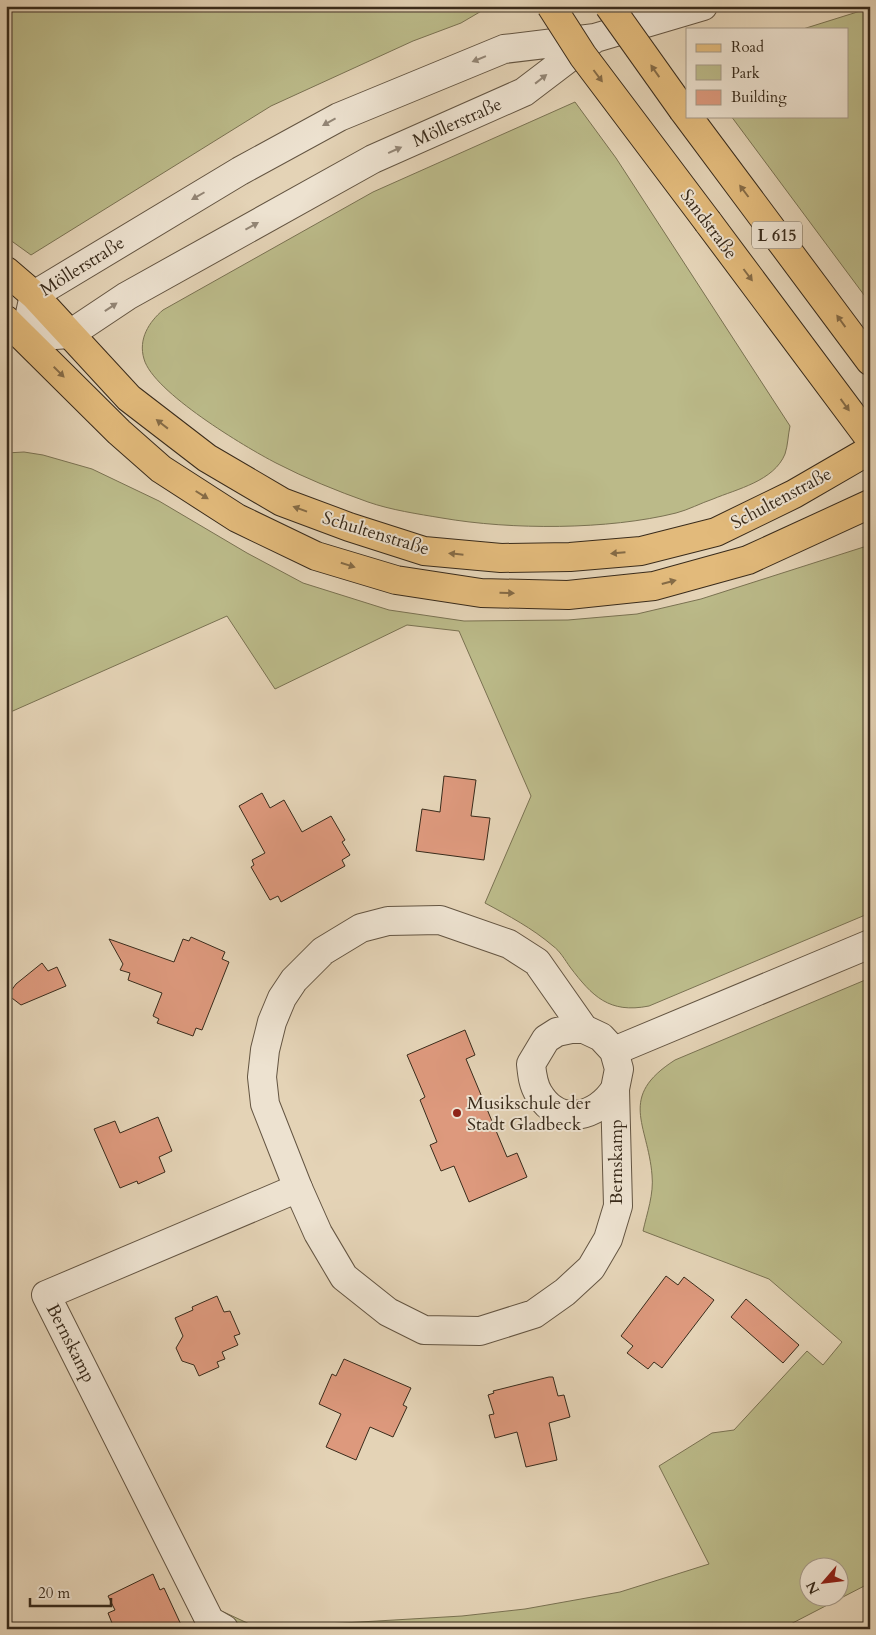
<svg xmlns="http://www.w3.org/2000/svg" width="876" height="1635" font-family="Cardo,serif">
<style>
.green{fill:#bbba89;stroke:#7a7252;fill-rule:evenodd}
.building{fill:#dd997d;stroke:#392b1b}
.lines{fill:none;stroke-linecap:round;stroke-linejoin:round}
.minor-casing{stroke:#645542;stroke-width:30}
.major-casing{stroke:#392b1b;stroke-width:30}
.minor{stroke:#ede2d0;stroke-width:28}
.major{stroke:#e2ba7b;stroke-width:28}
.major-bridge-casing{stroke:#392b1b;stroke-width:30;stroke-linecap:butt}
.major-bridge{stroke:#e2ba7b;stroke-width:28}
.oneway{fill:#938676}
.oneway2{fill:#856b46}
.poi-dot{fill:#8f2418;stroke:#ede2d0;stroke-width:2}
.labels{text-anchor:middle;stroke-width:4;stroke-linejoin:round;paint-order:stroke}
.shield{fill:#ede2d0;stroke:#6f6251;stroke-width:1}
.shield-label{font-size:16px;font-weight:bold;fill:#392b1b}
.street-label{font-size:18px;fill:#392b1b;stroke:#ede2d0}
.poi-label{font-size:18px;fill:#392b1b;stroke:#ede2d0;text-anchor:start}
</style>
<rect width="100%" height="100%" fill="#e4d3b6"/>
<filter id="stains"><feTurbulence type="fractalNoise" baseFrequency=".004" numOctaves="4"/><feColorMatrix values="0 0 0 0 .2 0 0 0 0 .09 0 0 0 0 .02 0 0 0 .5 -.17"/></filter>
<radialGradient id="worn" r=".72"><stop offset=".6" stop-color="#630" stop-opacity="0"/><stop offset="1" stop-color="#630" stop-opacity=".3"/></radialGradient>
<g class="green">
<polygon points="6,6 490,6 461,23 413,41 271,106 31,255 6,237"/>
<polygon points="870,8 870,303 731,116 847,116 847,29 803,29"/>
<path d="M575 102 616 158 790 426C788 435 788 445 785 454 774 481 737 489 713 499 701 503 688 510 676 513 608 530 511 530 442 518 418 514 391 510 368 502 337 491 305 478 276 463 245 447 153 392 144 359 138 339 149 322 163 310L373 192Z"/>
<path d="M24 452 43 455 92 469 159 501 247 553 303 583 389 610 464 621 568 620 637 614 701 599 870 545V913L649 1006C609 1014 592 996 570 967 565 960 560 951 553 946 532 928 509 916 485 903L531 796 459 631 407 625 275 689 227 616 6 714V453Z"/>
<path d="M870 978V1583L781 1629H210L213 1607 258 1628 462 1616 525 1609 620 1592 709 1564 659 1466 712 1433 734 1430 807 1351 823 1365 842 1342 769 1279 643 1231C647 1213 654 1194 652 1175 648 1124 617 1097 675 1060ZM808 1568H838V1598H808Z"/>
</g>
<g class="building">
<polygon points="444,776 476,780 471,816 490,818 484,860 416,851 422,809 440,812"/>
<polygon points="262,793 270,808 284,800 302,832 331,816 345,840 342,842 350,855 342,860 345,866 281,902 278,896 270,900 251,867 254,865 252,860 265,853 239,806"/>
<polygon points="191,937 225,952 222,959 229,962 202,1030 196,1028 193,1036 157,1023 159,1019 153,1016 162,993 128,980 130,973 120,970 123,964 109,939 174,962 183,939 189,941"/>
<polygon points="42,963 48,971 57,967 66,986 21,1005 8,995 16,984"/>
<polygon points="465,1030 475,1055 466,1059 507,1157 517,1153 527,1177 469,1202 454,1166 441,1171 430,1145 437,1142 420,1100 425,1097 407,1055"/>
<polygon points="158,1117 172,1151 159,1157 165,1172 138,1184 137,1181 120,1188 94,1129 115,1121 120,1133"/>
<polygon points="666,1276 678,1285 684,1277 714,1300 662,1368 654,1362 648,1369 627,1353 633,1346 621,1336"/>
<polygon points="217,1296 224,1312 230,1311 240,1334 234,1336 238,1345 222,1352 225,1359 217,1362 219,1367 199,1376 194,1365 182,1361 176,1348 183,1336 175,1318 193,1310 192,1307"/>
<polygon points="746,1299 799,1345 783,1363 731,1317"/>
<polygon points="344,1359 411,1388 403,1405 407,1407 393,1437 370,1427 356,1460 326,1447 341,1414 319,1404 332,1374 336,1376"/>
<polygon points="549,1377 553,1377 558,1396 564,1395 570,1417 549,1423 557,1460 526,1467 517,1432 495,1438 489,1415 494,1414 488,1395 494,1393 493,1391"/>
<polygon points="153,1574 160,1590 164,1588 183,1629 125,1629 123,1624 114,1628 108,1613 115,1610 108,1596"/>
</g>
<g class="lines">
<g class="minor-casing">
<g id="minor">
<polyline points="595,38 524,92 373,159 127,296 70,334 25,337 34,295 240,171 339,117 504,49 595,38 703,6"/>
<path d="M584 1029 537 962 509 944 440 920 388 921 361 928 323 951 294 980 282 998 272 1022 265 1050 262 1077 265 1104 298 1188 318 1233 344 1277 388 1312 424 1330 480 1331 534 1314 565 1292 591 1268 608 1239 618 1206 615 1089 619 1069 614 1051 601 1037 584 1029H571L557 1032 546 1039 531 1064C532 1074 533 1085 539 1094 559 1127 597 1118 615 1089"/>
<polyline points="614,1051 870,944"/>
<polyline points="224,1629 210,1621 46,1295 298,1188"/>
</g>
</g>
<g class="major-casing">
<g id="major">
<polyline points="683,110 870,361"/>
<polyline points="708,222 870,439"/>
<polyline points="6,271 34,295 129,398 207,458 282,502 349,527 424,551 501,558 570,557 641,551 716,532 794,494 870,450"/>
<polyline points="6,320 119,432 161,469 237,518 316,556 396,580 481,593 568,595 654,586 748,560 870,504"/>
</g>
</g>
<use href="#minor" class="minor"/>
<use href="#major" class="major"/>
<g class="major-bridge-casing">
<g id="major-bridge">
<polyline points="551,6 583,56 708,222"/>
<polyline points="609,6 683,110"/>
</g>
</g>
<use href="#major-bridge" class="major-bridge"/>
</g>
<defs><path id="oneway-solid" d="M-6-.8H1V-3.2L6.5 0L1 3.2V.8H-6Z" transform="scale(1.25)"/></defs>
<g class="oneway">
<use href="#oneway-solid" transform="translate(479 59) rotate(158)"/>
<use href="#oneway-solid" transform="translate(541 79) rotate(-38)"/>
<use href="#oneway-solid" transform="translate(329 122) rotate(151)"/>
<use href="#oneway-solid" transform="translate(395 150) rotate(-24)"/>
<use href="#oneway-solid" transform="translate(198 196) rotate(150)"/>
<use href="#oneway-solid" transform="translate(252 226) rotate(-29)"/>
<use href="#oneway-solid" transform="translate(111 307) rotate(-34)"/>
</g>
<g class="oneway2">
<use href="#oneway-solid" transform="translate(655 71) rotate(-125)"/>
<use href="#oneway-solid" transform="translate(598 76) rotate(53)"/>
<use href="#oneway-solid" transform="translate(744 191) rotate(-127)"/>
<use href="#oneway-solid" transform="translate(748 275) rotate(53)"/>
<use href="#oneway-solid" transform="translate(841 321) rotate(-126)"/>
<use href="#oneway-solid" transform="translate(59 372) rotate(45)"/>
<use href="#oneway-solid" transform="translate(845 405) rotate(54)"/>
<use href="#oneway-solid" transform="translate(162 424) rotate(-142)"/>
<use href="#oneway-solid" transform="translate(202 495) rotate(32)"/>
<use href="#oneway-solid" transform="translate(300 509) rotate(-160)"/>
<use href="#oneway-solid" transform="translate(618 553) rotate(175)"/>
<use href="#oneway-solid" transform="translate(456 554) rotate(-174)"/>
<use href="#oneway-solid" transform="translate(348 565) rotate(17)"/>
<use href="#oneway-solid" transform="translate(669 582) rotate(-15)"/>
<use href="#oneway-solid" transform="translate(507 593) rotate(1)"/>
</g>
<circle class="poi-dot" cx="457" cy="1113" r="5"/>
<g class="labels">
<rect class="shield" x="752" y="221.5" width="50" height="27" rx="4"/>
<g class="shield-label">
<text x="777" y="241">L 615</text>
</g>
<g class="street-label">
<text transform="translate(457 122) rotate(-24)" y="6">Möllerstraße</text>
<text transform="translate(709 224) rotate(53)" y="6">Sandstraße</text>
<text transform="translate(82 266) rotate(-32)" y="6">Möllerstraße</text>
<text transform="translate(781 498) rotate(-28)" y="6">Schultenstraße</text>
<text transform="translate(376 533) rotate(17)" y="6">Schultenstraße</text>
<text transform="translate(616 1162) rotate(-90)" y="6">Bernskamp</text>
<text transform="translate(71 1343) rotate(63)" y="6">Bernskamp</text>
</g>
<g class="poi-label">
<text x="467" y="1109">Musikschule der<tspan x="467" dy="21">Stadt Gladbeck</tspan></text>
</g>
</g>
<rect width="876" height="1635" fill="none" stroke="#e4d3b6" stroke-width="25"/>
<rect x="8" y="8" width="861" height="1620" fill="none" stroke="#392b1b" stroke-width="2.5"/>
<rect x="12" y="12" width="851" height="1610" fill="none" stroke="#392b1b"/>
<rect x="686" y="28" width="162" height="90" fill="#ede2d0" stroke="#a59988"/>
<rect x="696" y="44" width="25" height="8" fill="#e2ba7b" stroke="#a59988"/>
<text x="731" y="52" font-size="15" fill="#392b1b">Road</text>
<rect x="696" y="65" width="25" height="15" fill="#bbba89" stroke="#a59988"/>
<text x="731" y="78" font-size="15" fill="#392b1b">Park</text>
<rect x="696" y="90" width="25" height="15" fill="#dd997d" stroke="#a59988"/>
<text x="731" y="102" font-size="15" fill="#392b1b">Building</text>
<g transform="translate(824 1582) rotate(242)"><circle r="24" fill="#ede2d0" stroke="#a59988"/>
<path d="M0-4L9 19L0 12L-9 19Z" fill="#8f2418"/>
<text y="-8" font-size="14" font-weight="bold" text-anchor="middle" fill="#392b1b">N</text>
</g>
<path d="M30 1598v8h81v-8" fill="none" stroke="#392b1b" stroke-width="2.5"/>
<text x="38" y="1598" font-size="15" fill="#392b1b" stroke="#ede2d0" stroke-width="4" paint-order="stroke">20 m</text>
<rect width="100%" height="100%" filter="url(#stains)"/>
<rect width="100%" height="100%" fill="url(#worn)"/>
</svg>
